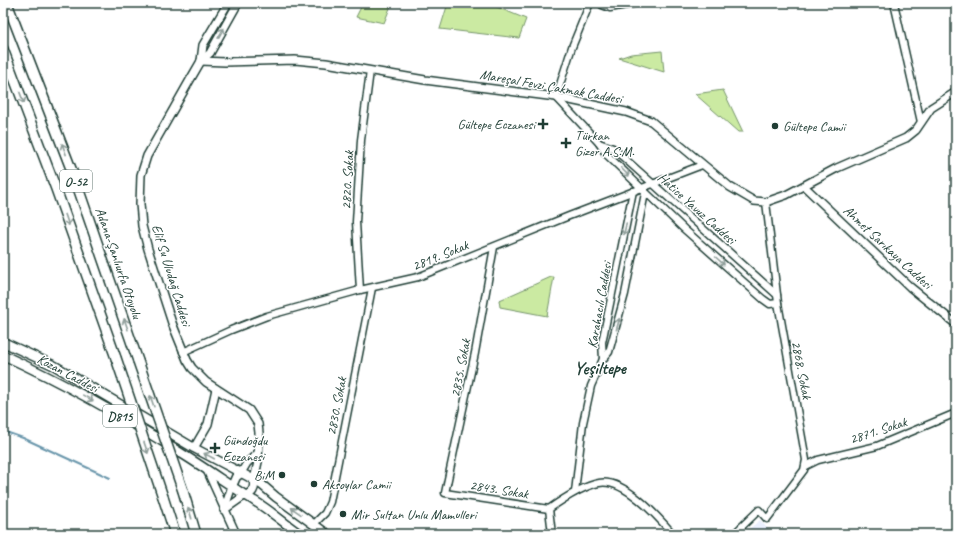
<svg xmlns="http://www.w3.org/2000/svg" width="959" height="537" font-family="Caveat,sans-serif">
<style>
.built{fill:#eaf0fe}
.green{fill:#cbeaa2;stroke:#75946b}
.lines{fill:none;stroke-linecap:round;stroke-linejoin:round}
.stream{stroke:#6b97ac;stroke-width:2}
.tertiary-casing{stroke:#1f3d34;stroke-width:9}
.secondary-casing{stroke:#1f3d34;stroke-width:10}
.trunk-casing{stroke:#1f3d34;stroke-width:11}
.motorway-casing{stroke:#1f3d34;stroke-width:12}
.tertiary{stroke:#fff;stroke-width:6}
.secondary{stroke:#fff;stroke-width:7}
.trunk{stroke:#fff;stroke-width:8}
.motorway{stroke:#fff;stroke-width:9}
.motorway-bridge-casing{stroke:#1f3d34;stroke-width:12;stroke-linecap:butt}
.motorway-bridge{stroke:#fff;stroke-width:9}
.oneway{stroke:#8f9e9a}
.poi-dot{fill:#1f3d34;stroke:#fff;stroke-width:1.5}
.labels{text-anchor:middle;stroke-width:3;stroke-linejoin:round;paint-order:stroke}
.shield{fill:#fff;stroke:#627771;stroke-width:1}
.shield-label{font-size:13px;font-weight:bold;fill:#1f3d34}
.street-label{font-size:14px;fill:#1f3d34;stroke:#fff}
.poi-label{font-size:14px;fill:#1f3d34;stroke:#fff;text-anchor:start}
.district-label{font-size:18px;font-weight:bold;fill:#1f3d34;stroke:#fff}
</style>
<rect width="100%" height="100%" fill="#fff"/>
<filter id="ink" filterUnits="userSpaceOnUse"><feTurbulence type="fractalNoise" baseFrequency=".025" numOctaves="2"/><feDisplacementMap in="SourceGraphic" scale="8" xChannelSelector="R" yChannelSelector="G"/><feConvolveMatrix kernelMatrix="1 2 1 2 8 2 1 2 1" color-interpolation-filters="sRGB"/></filter>
<g filter="url(#ink)">
<polygon class="built" points="760,520 772,534 743,534"/>
<g class="green">
<polygon points="363,3 392,3 384,23 356,17"/>
<polygon points="448,3 487,3 526,19 519,38 440,29"/>
<polygon points="662,51 664,72 619,58 631,54"/>
<polygon points="723,90 743,132 738,132 695,94"/>
<polygon points="551,277 554,277 547,316 500,307 499,300 502,299"/>
</g>
<g class="lines">
<polyline class="stream" points="3,431 23,438 110,478"/>
<g class="tertiary-casing">
<g id="tertiary">
<polyline points="590,3 572,47 556,97 599,143 606,154 684,229 763,299 770,304 778,303"/>
<polyline points="894,3 921,122"/>
<polyline points="602,5 610,8 638,3"/>
<polyline points="599,143 613,148 777,295"/>
<polyline points="494,247 475,353 445,493 549,509"/>
<polyline points="360,290 356,222 361,140 370,71"/>
<polyline points="183,352 231,330 267,316 360,290 418,277 569,216 702,165"/>
<polyline points="603,359 609,352 625,294 645,193"/>
<polyline points="806,466 818,460 877,446 956,413"/>
<polyline points="575,492 583,423 591,386 603,359 602,342 604,333 633,191"/>
<path d="M549 509C563 499 582 486 599 483 624 478 658 517 673 534"/>
<polyline points="549,509 552,534"/>
<polyline points="314,524 325,513 330,502 372,288"/>
<polyline points="734,534 759,510 767,519 804,470 806,460 778,303 766,202"/>
</g>
</g>
<g class="secondary-casing">
<g id="secondary">
<polyline points="238,3 210,53 201,61 190,80 147,156 141,175 140,204 142,226 148,249 172,323 187,360 192,368 206,382 249,410 258,424 259,433 258,462 254,480"/>
<polyline points="201,61 225,62 295,60 326,63 425,80 556,97 626,112 651,121 730,187 754,201 766,202 786,195 837,168 906,138 916,130 931,108 956,92"/>
<polyline points="201,61 203,45 228,3"/>
<polyline points="804,186 910,287 956,324"/>
<polyline points="194,448 208,424 216,389"/>
<polyline points="207,470 236,534"/>
<polyline points="241,473 247,463 258,453"/>
<polyline points="224,510 232,486"/>
<polyline points="224,510 244,496"/>
</g>
</g>
<g class="trunk-casing">
<g id="trunk">
<polyline points="3,342 55,366 194,448 249,477 262,485 276,497 327,534"/>
<path d="M3 355C66 384 126 418 184 455 208 470 232 487 256 502 271 511 285 524 300 534"/>
<polyline points="232,486 236,477 241,473"/>
<path d="M244 496C253 494 255 488 254 480"/>
</g>
</g>
<g class="motorway-casing">
<g id="motorway">
<polyline points="7,3 75,179 138,361"/>
<polyline points="3,49 56,189 116,358"/>
<polyline points="183,491 196,534"/>
<polyline points="163,497 175,534"/>
</g>
</g>
<use href="#tertiary" class="tertiary"/>
<use href="#secondary" class="secondary"/>
<use href="#trunk" class="trunk"/>
<use href="#motorway" class="motorway"/>
<g class="motorway-bridge-casing">
<g id="motorway-bridge">
<polyline points="116,358 163,497"/>
<polyline points="138,361 183,491"/>
</g>
</g>
<use href="#motorway-bridge" class="motorway-bridge"/>
</g>
<defs><path id="oneway-shaft" d="M-6 0H5M1.5-3L5.5 0L1.5 3" fill="none" stroke-width="1.6" stroke-linecap="round" stroke-linejoin="round"/></defs>
<g class="oneway">
<use href="#oneway-shaft" transform="translate(221 33) rotate(-61)"/>
<use href="#oneway-shaft" transform="translate(22 98) rotate(69)"/>
<use href="#oneway-shaft" transform="translate(64 149) rotate(-111)"/>
<use href="#oneway-shaft" transform="translate(625 172) rotate(45)"/>
<use href="#oneway-shaft" transform="translate(67 220) rotate(71)"/>
<use href="#oneway-shaft" transform="translate(625 229) rotate(102)"/>
<use href="#oneway-shaft" transform="translate(720 261) rotate(42)"/>
<use href="#oneway-shaft" transform="translate(126 324) rotate(-109)"/>
<use href="#oneway-shaft" transform="translate(618 324) rotate(-75)"/>
<use href="#oneway-shaft" transform="translate(88 398) rotate(29)"/>
<use href="#oneway-shaft" transform="translate(152 401) rotate(-109)"/>
<use href="#oneway-shaft" transform="translate(146 448) rotate(71)"/>
<use href="#oneway-shaft" transform="translate(209 456) rotate(-152)"/>
<use href="#oneway-shaft" transform="translate(296 511) rotate(-145)"/>
<use href="#oneway-shaft" transform="translate(190 513) rotate(-107)"/>
</g>
</g>
<g class="poi-dot">
<path d="M541 118h4v4h4v4h-4v4h-4v-4h-4v-4h4z"/>
<circle cx="775" cy="126" r="4"/>
<path d="M564 137h4v4h4v4h-4v4h-4v-4h-4v-4h4z"/>
<path d="M213 442h4v4h4v4h-4v4h-4v-4h-4v-4h4z"/>
<circle cx="282" cy="475" r="4"/>
<circle cx="314" cy="484" r="4"/>
<circle cx="343" cy="514" r="4"/>
</g>
<g class="labels">
<g class="shield">
<rect x="60" y="170" width="32" height="22" rx="3"/>
<rect x="103" y="405" width="34" height="22" rx="3"/>
</g>
<g class="shield-label">
<text x="76" y="186">O-52</text>
<text x="120" y="421">D815</text>
</g>
<g class="street-label">
<text transform="translate(551 86) rotate(10)" y="5">Mareşal Fevzi Çakmak Caddesi</text>
<text transform="translate(347 180) rotate(-87)" y="5">2820. Sokak</text>
<text transform="translate(697 208) rotate(42)" y="5">Hatice Yavuz Caddesi</text>
<text transform="translate(888 247) rotate(43)" y="5">Ahmet Sarıkaya Caddesi</text>
<text transform="translate(440 255) rotate(-22)" y="5">2819. Sokak</text>
<text transform="translate(119 263) rotate(71)" y="5">Adana-Şanlıurfa Otoyolu</text>
<text transform="translate(172 275) rotate(73)" y="5">Elif Su Uludağ Caddesi</text>
<text transform="translate(599 305) rotate(-80)" y="5">Karahacılı Caddesi</text>
<text transform="translate(460 368) rotate(-79)" y="5">2835. Sokak</text>
<text transform="translate(802 370) rotate(79)" y="5">2868. Sokak</text>
<text transform="translate(68 373) rotate(28)" y="5">Kozan Caddesi</text>
<text transform="translate(336 406) rotate(-79)" y="5">2830. Sokak</text>
<text transform="translate(878 430) rotate(-18)" y="5">2871. Sokak</text>
<text transform="translate(499 489) rotate(9)" y="5">2843. Sokak</text>
</g>
<g class="poi-label">
<text x="535" y="129" text-anchor="end">Gültepe Eczanesi</text>
<text x="783" y="131">Gültepe Camii</text>
<text x="575" y="140">Türkan<tspan x="575" dy="16">Gizer A.S.M.</tspan></text>
<text x="223" y="445">Gündoğdu<tspan x="223" dy="16">Eczanesi</tspan></text>
<text x="274" y="480" text-anchor="end">BiM</text>
<text x="322" y="489">Aksoylar Camii</text>
<text x="351" y="519">Mir Sultan Unlu Mamulleri</text>
</g>
<g class="district-label">
<text x="600" y="374">Yeşiltepe</text>
</g>
</g>
<rect width="959" height="537" fill="none" stroke="#fff" stroke-width="16"/>
<rect x="8" y="8" width="943" height="521" fill="none" stroke="#1f3d34" stroke-width="1.5" filter="url(#ink)"/>
</svg>
